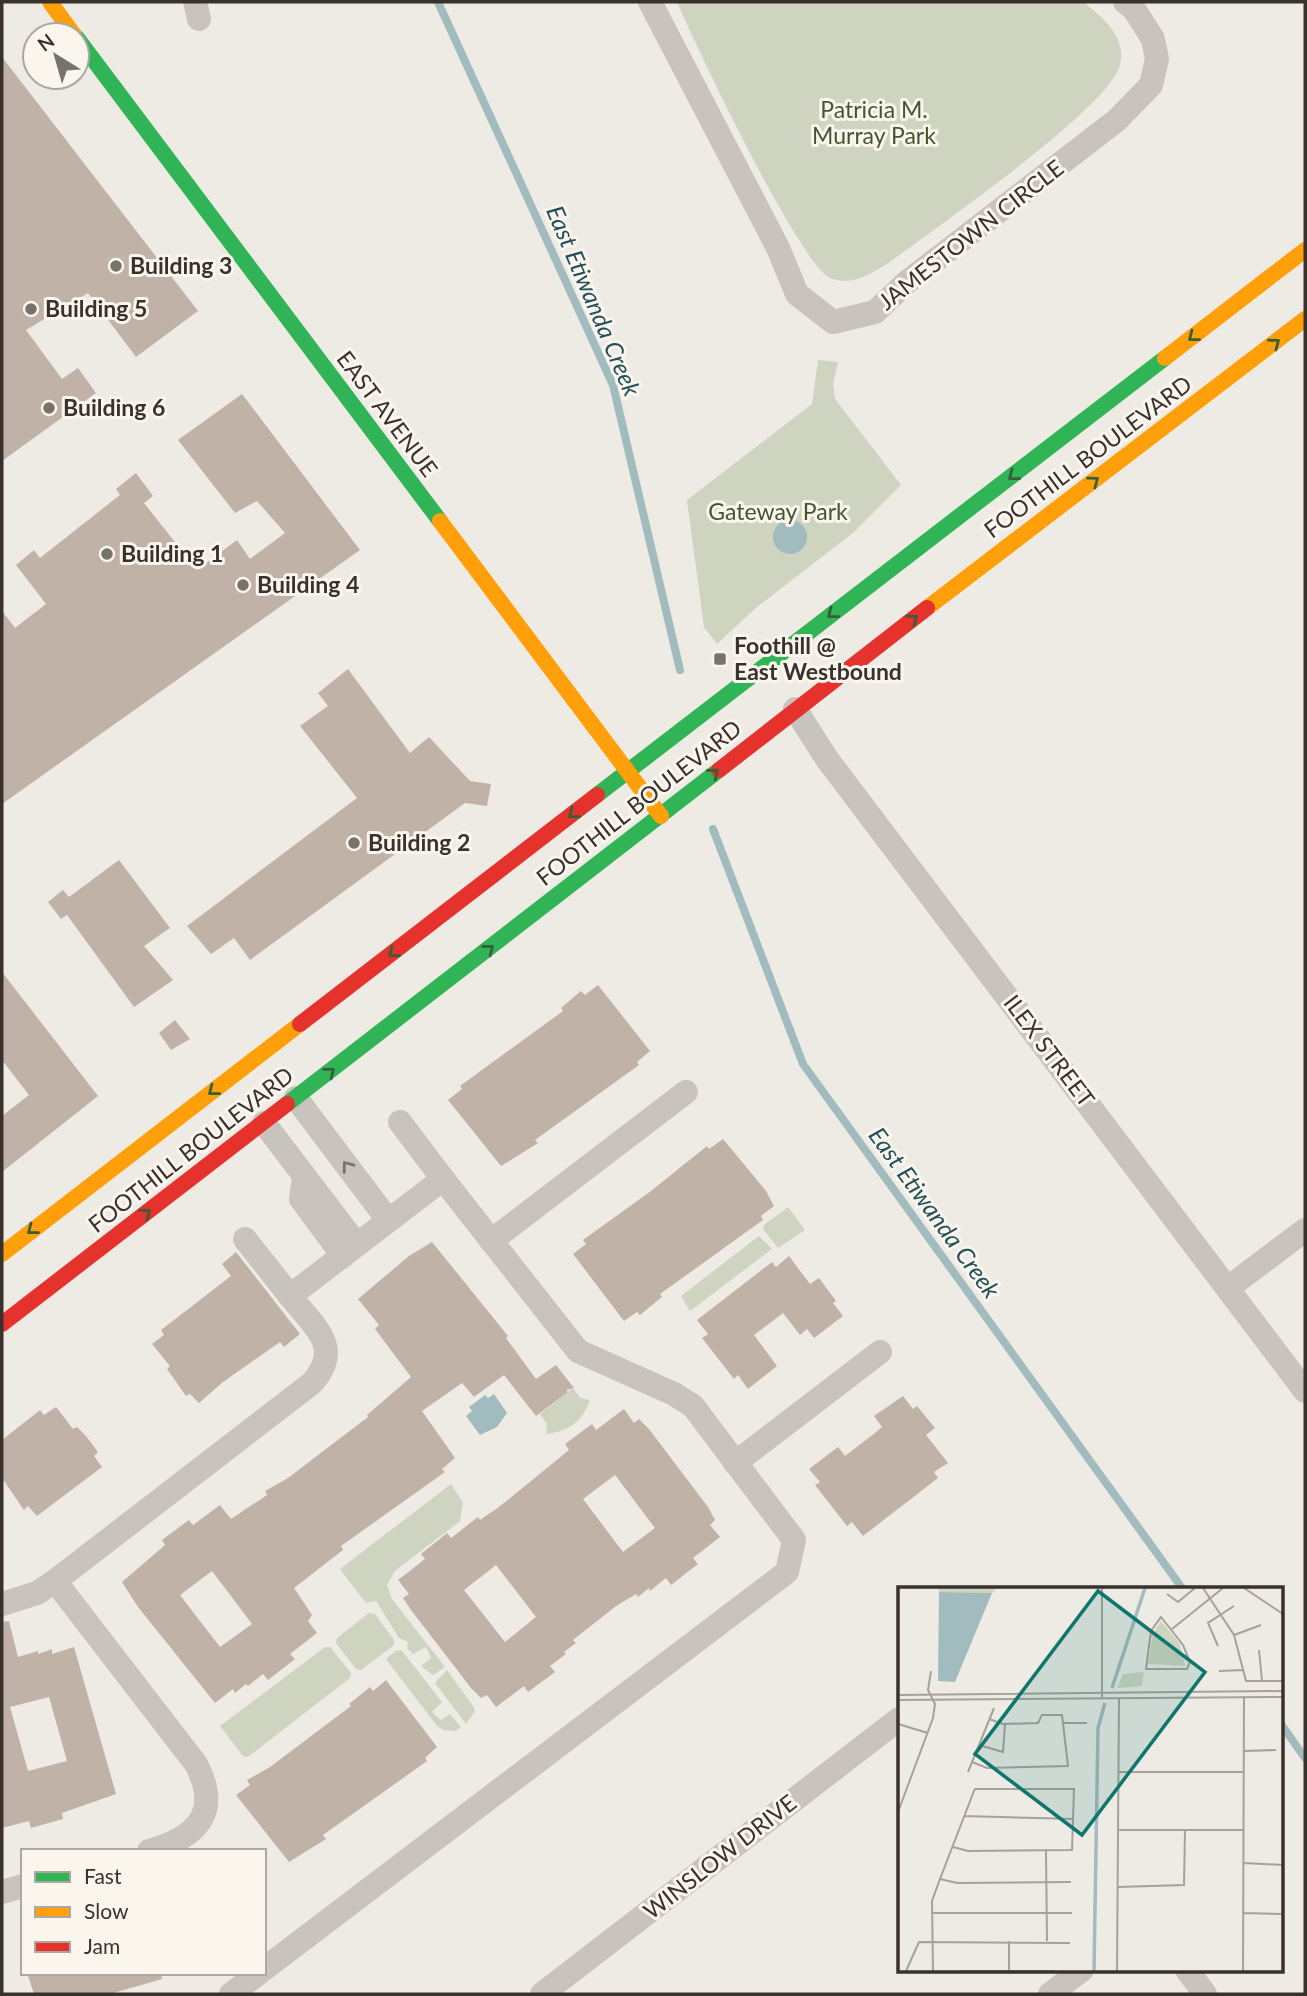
<svg xmlns="http://www.w3.org/2000/svg" width="1307" height="1996" font-family="Lato,sans-serif">
<style>
.green{fill:#ced4c0}
.water{fill:#a2bbbe}
.lines{fill:none;stroke-linecap:round;stroke-linejoin:round}
.stream{stroke:#a2bbbe;stroke-width:8}
.building{fill:#c1b2a8;fill-rule:evenodd}
.street{stroke:#c8c3bd;stroke-width:24}
.fast{stroke:#30b455;stroke-width:16}
.slow{stroke:#ff9f0a;stroke-width:16}
.jam{stroke:#e5322d;stroke-width:16}
.oneway{stroke:#365f3a}
.oneway2{stroke:#79736d}
.poi-dot{fill:#78726d;stroke:#faf6ee;stroke-width:2.5}
.labels{text-anchor:middle;stroke-width:6;stroke-linejoin:round;paint-order:stroke}
.park-label{font-size:23px;fill:#445630;stroke:#faf6ee}
.street-label{font-size:23px;fill:#39312c;stroke:#faf6ee}
.poi-label{font-size:23px;font-weight:bold;fill:#39312c;stroke:#faf6ee;text-anchor:start}
.water-label{font-size:24px;font-style:italic;fill:#234f59;stroke:#faf6ee}
.inset-river{fill:none;stroke:#a2bbbe;stroke-width:3.5}
.inset-road{fill:none;stroke:#a6a19b;stroke-width:2}
.view{fill:#0f766e;fill-opacity:0.15;stroke:#0f766e;stroke-width:3.5}
.inset-edge{fill:none;stroke:#39312c;stroke-width:3.5}
</style>
<rect width="100%" height="100%" fill="#eeebe5"/>
<g class="green">
<path d="M677 2H1083C1103 17 1129 39 1119 68 1103 112 935 228 890 262 872 273 852 287 830 278 800 265 695 44 677 2Z"/>
<polygon points="818,360 838,362 833,384 835,399 901,485 853,533 757,607 717,644 704,627 687,500 812,404"/>
<polygon points="788,1207 805,1230 778,1248 763,1229 764,1225"/>
<polygon points="759,1236 772,1249 690,1311 681,1296"/>
<path d="M573 1388 580 1398 590 1400C582 1422 569 1431 546 1434L547 1424 540 1414Z"/>
<polygon points="451,1484 463,1503 460,1521 395,1571 387,1585 392,1599 445,1667 433,1675 421,1666 431,1658 426,1647 413,1654 407,1648 408,1642 399,1638 376,1601 366,1603 340,1569"/>
<polygon points="369,1613 375,1614 394,1640 394,1645 361,1670 356,1669 336,1643 337,1638"/>
<polygon points="325,1647 330,1647 351,1673 350,1678 248,1757 243,1756 220,1726"/>
<polygon points="397,1650 402,1651 442,1702 432,1712 441,1720 450,1714 461,1727 455,1731 443,1730 437,1726 386,1659"/>
<polygon points="447,1670 473,1706 475,1711 466,1724 435,1683"/>
</g>
<g class="water">
<circle cx="790" cy="537" r="17"/>
<polygon points="494,1394 507,1413 497,1427 480,1435 466,1416 472,1411 469,1407 485,1395 488,1398"/>
</g>
<g class="lines">
<g class="stream">
<polyline points="438,2 613,385 680,670"/>
<polyline points="713,829 803,1064 1182,1588"/>
<polyline points="1281,1724 1305,1758"/>
</g>
</g>
<g class="building">
<polygon points="2,57 198,311 136,357 88,293 26,330 62,379 78,368 96,393 2,461"/>
<polygon points="242,394 360,550 2,804 2,611 15,628 46,604 16,565 34,550 40,558 120,495 116,489 136,473 153,496 144,503 197,570 237,540 250,559 285,533 257,501 235,513 178,440"/>
<polygon points="348,669 410,753 429,737 470,781 491,784 487,806 465,803 250,960 234,938 211,954 187,926 357,798 300,726 328,706 318,693"/>
<polygon points="119,860 170,928 144,946 173,980 134,1007 67,915 61,919 48,902 63,890 69,897"/>
<polygon points="2,972 98,1096 2,1172 2,1116 29,1095 2,1060"/>
<polygon points="598,985 650,1051 637,1062 639,1065 535,1140 538,1143 501,1166 448,1100 462,1089 460,1086 563,1011 561,1008 581,991 585,995"/>
<polygon points="175,1020 190,1039 171,1050 159,1033"/>
<polygon points="723,1139 766,1191 774,1206 761,1216 763,1220 660,1294 662,1297 640,1315 637,1312 624,1321 573,1254 586,1244 583,1240 651,1191 707,1146 709,1149"/>
<path d="M432 1242 508 1336 506 1338 536 1379 556 1365 574 1388 566 1390 568 1392 536 1416 504 1375 474 1397 462 1383 422 1411 455 1458 442 1469 445 1472 341 1546 343 1550 294 1588 312 1615 308 1621 317 1633 290 1654 295 1659 268 1680 263 1674 248 1686 246 1684 235 1693 233 1689 215 1703 138 1607 122 1582 165 1545 162 1540 189 1520 193 1525 220 1505 231 1519 267 1495 265 1491 288 1478 368 1417 367 1415 411 1377 375 1329 379 1325 358 1299 409 1256ZM212 1571 252 1624 220 1647 180 1595Z"/>
<polygon points="236,1252 300,1334 284,1347 280,1342 223,1382 199,1403 190,1394 186,1396 167,1369 170,1366 152,1344 164,1335 161,1330 231,1276 222,1264"/>
<polygon points="789,1256 810,1284 819,1278 836,1301 833,1303 843,1316 814,1338 807,1329 800,1335 783,1313 754,1335 777,1366 748,1389 738,1375 734,1379 702,1338 708,1334 697,1320 772,1262 776,1267"/>
<polygon points="903,1396 913,1409 917,1406 935,1428 926,1435 948,1463 934,1472 938,1478 863,1536 852,1522 847,1526 815,1485 820,1482 809,1469 838,1447 845,1456 875,1433 882,1427 874,1416"/>
<polygon points="56,1407 73,1429 77,1427 86,1436 98,1452 94,1456 102,1467 37,1516 28,1506 24,1510 2,1478 2,1440 40,1410 44,1415"/>
<path d="M624 1409 634 1423 639 1419 649 1429 708 1507 715 1520 710 1525 720 1537 693 1558 698 1564 671 1585 666 1578 650 1591 649 1588 638 1597 636 1594 616 1606 573 1640 576 1643 564 1652 566 1654 550 1666 555 1672 528 1692 524 1686 496 1707 487 1695 481 1698 471 1688 411 1610 403 1598 409 1594 398 1580 425 1559 421 1554 447 1533 451 1538 478 1517 480 1520 499 1507 569 1450 565 1444 592 1424 596 1430ZM615 1475 655 1528 623 1552 583 1499ZM496 1565 536 1617 505 1642 464 1590Z"/>
<path d="M9 1621 18 1657 38 1651V1654L52 1649V1654L74 1647 116 1794 62 1813 63 1819 31 1828 29 1821 2 1828V1622ZM49 1697 67 1761 28 1771 10 1707Z"/>
<polygon points="386,1680 437,1747 425,1758 427,1761 323,1835 326,1839 289,1862 236,1795 250,1785 247,1780 270,1767 351,1706 349,1704 370,1687 373,1691"/>
<polygon points="27,1973 161,1973 162,1979 110,1994 34,1994"/>
</g>
<g class="lines">
<g class="street">
<polyline points="195,2 199,19"/>
<polyline points="650,2 778,248 797,294 833,322 875,312 907,282 1117,120 1151,85 1157,59 1153,39 1134,9 1125,2"/>
<polyline points="795,709 827,759 1305,1391"/>
<polyline points="296,1098 388,1220"/>
<polyline points="400,1122 443,1179"/>
<polyline points="264,1123 357,1245"/>
<polyline points="304,1176 301,1199 343,1256"/>
<polyline points="245,1239 290,1296"/>
<polyline points="491,1241 686,1092"/>
<polyline points="1228,1288 1305,1230"/>
<polyline points="735,1463 880,1352"/>
<path d="M55 1581 196 1764C222 1813 196 1838 149 1851"/>
<path d="M2 1604 37 1593 55 1581 312 1383C344 1347 314 1327 290 1296L443 1179 578 1351 674 1394 693 1406 794 1540 787 1572 264 1969"/>
<polyline points="2,1892 23,1886"/>
<polyline points="1187,1970 1205,1994"/>
<polyline points="231,1994 259,1973"/>
<polyline points="542,1994 899,1719"/>
<polyline points="1050,1994 1082,1970"/>
</g>
<g class="fast">
<polyline points="77,38 440,521"/>
<polyline points="597,795 1165,358"/>
<polyline points="287,1104 719,770"/>
</g>
<g class="slow">
<polyline points="50,2 74,35"/>
<polyline points="1165,358 1305,250"/>
<polyline points="440,521 661,816"/>
<polyline points="927,608 1305,319"/>
<polyline points="2,1254 300,1024"/>
</g>
<g class="jam">
<polyline points="719,770 927,608"/>
<polyline points="300,1024 597,795"/>
<polyline points="2,1324 287,1104"/>
</g>
</g>
<defs><path id="oneway-chevron" d="M-2-3.5L2.5 0L-2 3.5" fill="none" stroke-width="1.6" stroke-linecap="round" stroke-linejoin="round" transform="scale(1.75)"/></defs>
<g class="oneway">
<use href="#oneway-chevron" transform="translate(1193 337) rotate(142)"/>
<use href="#oneway-chevron" transform="translate(1275 343) rotate(-37)"/>
<use href="#oneway-chevron" transform="translate(1013 476) rotate(142)"/>
<use href="#oneway-chevron" transform="translate(1094 481) rotate(-37)"/>
<use href="#oneway-chevron" transform="translate(832 614) rotate(142)"/>
<use href="#oneway-chevron" transform="translate(913 619) rotate(-37)"/>
<use href="#oneway-chevron" transform="translate(714 773) rotate(-39)"/>
<use href="#oneway-chevron" transform="translate(573 814) rotate(142)"/>
<use href="#oneway-chevron" transform="translate(489 949) rotate(-38)"/>
<use href="#oneway-chevron" transform="translate(393 953) rotate(142)"/>
<use href="#oneway-chevron" transform="translate(330 1072) rotate(-38)"/>
<use href="#oneway-chevron" transform="translate(213 1091) rotate(142)"/>
<use href="#oneway-chevron" transform="translate(146 1213) rotate(-38)"/>
<use href="#oneway-chevron" transform="translate(32 1230) rotate(142)"/>
</g>
<use class="oneway2" href="#oneway-chevron" transform="translate(347 1166) rotate(-127)"/>
<g class="poi-dot">
<circle cx="116" cy="266" r="7"/>
<circle cx="31" cy="309" r="7"/>
<circle cx="49" cy="408" r="7"/>
<circle cx="107" cy="554" r="7"/>
<circle cx="243" cy="585" r="7"/>
<rect x="713" y="652" width="14" height="14" rx="3.5"/>
<circle cx="354" cy="843" r="7"/>
</g>
<g class="labels">
<g class="park-label">
<text x="874" y="118">Patricia M.<tspan x="874" dy="26">Murray Park</tspan></text>
<text x="778" y="520">Gateway Park</text>
</g>
<g class="street-label">
<text transform="translate(971 235) rotate(-38)" y="8">JAMESTOWN CIRCLE</text>
<text transform="translate(387 414) rotate(53)" y="8">EAST AVENUE</text>
<text transform="translate(1088 457) rotate(-37)" y="8">FOOTHILL BOULEVARD</text>
<text transform="translate(639 803) rotate(-38)" y="8">FOOTHILL BOULEVARD</text>
<text transform="translate(1049 1051) rotate(53)" y="8">ILEX STREET</text>
<text transform="translate(191 1150) rotate(-38)" y="8">FOOTHILL BOULEVARD</text>
<text transform="translate(720 1857) rotate(-38)" y="8">WINSLOW DRIVE</text>
</g>
<g class="poi-label">
<text x="130" y="274">Building 3</text>
<text x="45" y="317">Building 5</text>
<text x="63" y="416">Building 6</text>
<text x="121" y="562">Building 1</text>
<text x="257" y="593">Building 4</text>
<text x="734" y="654">Foothill @<tspan x="734" dy="26">East Westbound</tspan></text>
<text x="368" y="851">Building 2</text>
</g>
<g class="water-label">
<text transform="translate(593 301) rotate(67)" y="8">East Etiwanda Creek</text>
<text transform="translate(934 1213) rotate(54)" y="8">East Etiwanda Creek</text>
</g>
</g>
<g transform="translate(898 1587)">
<rect width="385" height="385" fill="#eeebe5"/>
<path d="M41 1H99L94 6 41 5ZM263 34 282 57 287 79 250 77 255 46ZM246 85 244 99 219 101 225 87Z" fill="#ced4c0"/>
<path d="M41 5 94 6 57 95 40 94Z" fill="#a2bbbe"/>
<path class="inset-river" d="M214 101 247 1M196 384 200 141 207 116"/>
<path class="inset-road" d="M305 1 336 48 348 94H385M346 1 385 27M269 7 280 15 297 1M263 30 285 58 292 75 289 82H248L253 44ZM274 42 325 1M336 48 363 38M320 59 310 36 336 19M361 63 364 94M321 84 345 83M0 108 385 104M204 110V1M0 113 385 110M164 136H189M0 137 30 146M81 158 105 165 107 137M346 164 378 163M74 175 89 181 170 179 164 128H144L140 136 105 137 91 132M70 185 96 121M221 185H346M0 225 35 131 37 117 30 103 33 84M67 229 176 232M221 243H346M148 264 149 354M346 276 385 278M42 292 59 296 173 295M220 300 286 298 287 243M33 326H174M346 326 385 327M111 354V384M8 384 21 355 172 356M35 384 34 314 42 292 76 204 77 202H176L174 263 70 264 55 260M63 384H157M219 384 221 111M345 384 346 109"/>
<path class="view" d="M200 4 307 85 184 248 77 167Z"/>
<rect width="385" height="385" class="inset-edge"/>
</g>
<rect width="1307" height="1996" fill="none" stroke="#39312c" stroke-width="7"/>
<rect x="21" y="1849" width="245" height="126" fill="#faf6ee" stroke="#ada7a0" stroke-width="2"/>
<rect x="35" y="1872" width="35" height="10" fill="#30b455" stroke="#ada7a0" stroke-width="2"/>
<text x="84" y="1884" font-size="21" fill="#39312c">Fast</text>
<rect x="35" y="1907" width="35" height="10" fill="#ff9f0a" stroke="#ada7a0" stroke-width="2"/>
<text x="84" y="1919" font-size="21" fill="#39312c">Slow</text>
<rect x="35" y="1942" width="35" height="10" fill="#e5322d" stroke="#ada7a0" stroke-width="2"/>
<text x="84" y="1954" font-size="21" fill="#39312c">Jam</text>
<g transform="translate(56 56) rotate(323)"><circle r="33" fill="#faf6ee" stroke="#ada7a0" stroke-width="2"/>
<path d="M0-5L12 26L0 18L-12 26Z" fill="#78726d"/>
<text y="-10" font-size="19" font-weight="bold" text-anchor="middle" fill="#39312c">N</text>
</g>
</svg>
